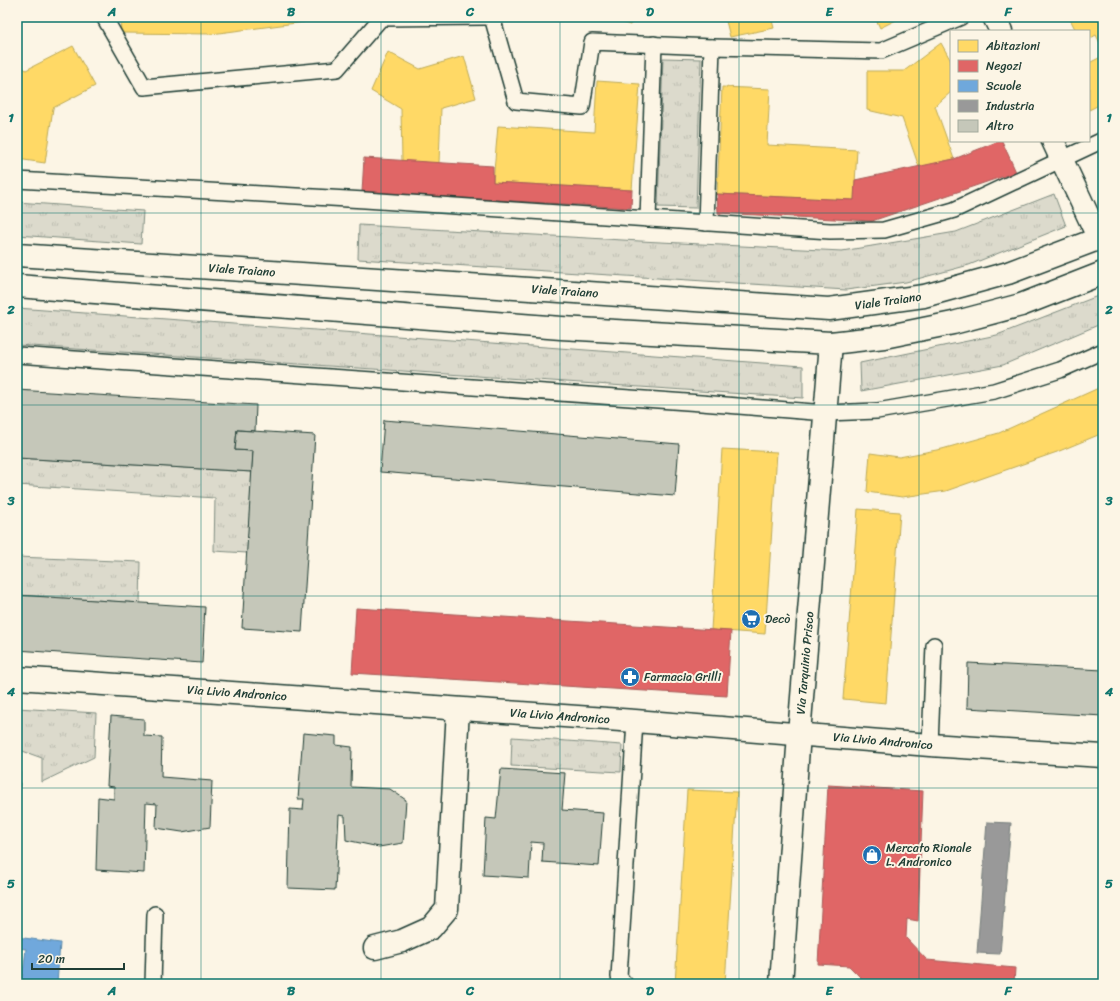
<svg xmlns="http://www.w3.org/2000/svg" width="1120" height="1001" font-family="Sriracha,sans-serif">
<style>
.grass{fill:url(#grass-tufts);stroke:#7e8c80}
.homes{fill:#ffd966;stroke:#bcaa57}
.shops{fill:#e06666;stroke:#a65a57}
.schools{fill:#6fa8dc;stroke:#5788aa}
.industry{fill:#999;stroke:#747d7b}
.building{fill:#c5c7b9;stroke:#1f3d34}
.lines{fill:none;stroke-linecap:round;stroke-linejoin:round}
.lane-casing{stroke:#1f3d34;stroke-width:18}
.street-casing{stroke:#1f3d34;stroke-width:25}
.secondary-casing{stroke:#1f3d34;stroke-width:25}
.lane{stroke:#fcf5e5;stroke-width:15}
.street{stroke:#fcf5e5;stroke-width:22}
.secondary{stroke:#fcf5e5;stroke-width:22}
.grid{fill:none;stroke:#0f766e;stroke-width:1;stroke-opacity:0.55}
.labels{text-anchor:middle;stroke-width:4;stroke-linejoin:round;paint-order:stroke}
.street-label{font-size:12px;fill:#1f3d34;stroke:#fcf5e5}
.poi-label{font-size:12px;fill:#1f3d34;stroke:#fcf5e5;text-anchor:start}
.neatline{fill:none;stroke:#0f766e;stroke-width:1.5}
.grid-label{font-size:13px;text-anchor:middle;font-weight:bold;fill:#0f766e}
</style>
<defs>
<pattern id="grass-tufts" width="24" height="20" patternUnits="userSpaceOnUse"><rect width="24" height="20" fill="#dcdacc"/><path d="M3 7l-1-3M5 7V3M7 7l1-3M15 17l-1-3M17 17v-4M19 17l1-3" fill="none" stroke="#bcbcb0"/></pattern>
</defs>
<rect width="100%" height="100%" fill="#fcf5e5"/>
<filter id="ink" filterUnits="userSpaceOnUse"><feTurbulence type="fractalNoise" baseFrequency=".025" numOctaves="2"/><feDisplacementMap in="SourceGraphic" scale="8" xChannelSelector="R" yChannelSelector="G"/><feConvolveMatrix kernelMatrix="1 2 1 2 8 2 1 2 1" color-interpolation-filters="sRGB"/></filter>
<g filter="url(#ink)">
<g class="grass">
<polygon points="663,58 701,59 696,208 658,207"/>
<polygon points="1054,194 1066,226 969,265 906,282 846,290 358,259 359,225 640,241 842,251 956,232"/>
<polygon points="17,202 143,211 141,244 17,235"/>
<polygon points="1103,294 1103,323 1003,365 861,391 860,363 997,335"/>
<polygon points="17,308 803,366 803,398 17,345"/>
<polygon points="17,458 252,472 247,553 214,551 215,498 17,485"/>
<polygon points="17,557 141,562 140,603 17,595"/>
<polygon points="17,708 96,713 94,757 42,782 42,758 17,749"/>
<polygon points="512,737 622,745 621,772 511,766"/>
</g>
<g class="homes">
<polygon points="120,17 303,17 304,22 211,34 121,33"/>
<polygon points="608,17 634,17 630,25"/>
<polygon points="725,17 771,17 774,28 730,37"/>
<polygon points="875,17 902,17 880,28"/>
<polygon points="1069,17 1103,17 1103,49 1096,35 1089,39 1089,31 1076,31"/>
<polygon points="941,43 951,61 951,92 935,106 954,159 919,167 902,118 867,110 867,71 904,71"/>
<polygon points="73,46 95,86 53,108 45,163 17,159 17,63 26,70"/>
<polygon points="388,52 420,69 464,56 476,98 441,108 439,163 402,161 401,109 371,91"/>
<polygon points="1103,56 1103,103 1089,110 1089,63"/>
<polygon points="597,81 640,84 632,190 493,182 498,126 594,132"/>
<polygon points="722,87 770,89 767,145 857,150 854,200 717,194"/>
<polygon points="1103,386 1103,433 1057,452 946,491 902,497 867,492 870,453 899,457 942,449 999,433"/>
<polygon points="722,449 777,452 765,634 711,630"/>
<polygon points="858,509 900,512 886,703 843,699"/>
<polygon points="687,790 737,792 725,984 675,984"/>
</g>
<g class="shops">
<polygon points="999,141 1002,141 1016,172 872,221 718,213 717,194 854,200 855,180 954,159"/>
<polygon points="364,158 493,166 493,182 632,190 631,208 362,192"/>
<polygon points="356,608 731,631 727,696 352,673"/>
<polygon points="828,785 923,791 918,921 907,919 906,938 927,960 1015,968 1014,984 867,984 849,966 818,964"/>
</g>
<polygon class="schools" points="17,937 60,943 57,984 17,984 17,979 22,980 26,949 17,948"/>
<polygon class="industry" points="987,822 1011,823 1000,954 977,953"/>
<g class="building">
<polygon points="17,390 256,405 255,431 237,430 235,450 253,451 252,472 17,458"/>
<polygon points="384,420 679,444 675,496 380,472"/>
<polygon points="237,430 315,435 302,632 242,628 253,451 235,450"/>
<polygon points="17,595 205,607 202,663 17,650"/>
<polygon points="968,663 1103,670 1103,716 967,708"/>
<polygon points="111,716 144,719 144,736 162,737 161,777 212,781 210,827 182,832 156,828 157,804 146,803 144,873 96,870 98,797 114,799 114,787 107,786"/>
<polygon points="303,733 336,736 336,745 352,747 351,787 390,789 406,800 403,843 379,847 346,840 345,816 339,815 335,890 288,888 290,809 303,810 304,799 298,799"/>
<polygon points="501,769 565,773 562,810 603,813 599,866 542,862 543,843 531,842 529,878 483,875 486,818 496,819"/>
<polygon points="17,770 20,771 19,815 17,815"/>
</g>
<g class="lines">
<g class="lane-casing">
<g id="lane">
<polyline points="104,17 144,87 337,69 381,18 486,17"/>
<polyline points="492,17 516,101 582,107 592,42 712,47 881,51 961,17"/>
<polyline points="17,180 365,200 830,231 884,230 954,210 1103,140"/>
<polyline points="648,219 654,44"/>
<polyline points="706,223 712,47"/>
<polyline points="17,355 701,403 826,413 877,411 994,391 1060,370 1103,351"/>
<polyline points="930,745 934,645"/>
<polyline points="153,984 155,914"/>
<polyline points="625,984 619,977 635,721"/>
</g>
</g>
<g class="street-casing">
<g id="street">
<polyline points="994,17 1001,31"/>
<polyline points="1053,141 1099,239"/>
<polyline points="17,678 635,721 930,745 1103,756"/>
<polyline points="375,948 402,941 431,928 447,909 458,709"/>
<polyline points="781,984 799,734 831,343"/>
</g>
</g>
<g class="secondary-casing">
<g id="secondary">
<polyline points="17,255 829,309 924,296 1008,273 1103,237"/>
<polyline points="17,286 561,328 831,343 884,337 953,323 1021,305 1103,273"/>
</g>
</g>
<use href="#lane" class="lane"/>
<use href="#street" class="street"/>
<use href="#secondary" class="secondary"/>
</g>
</g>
<path class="grid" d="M201 17V984M381 17V984M560 17V984M739 17V984M919 17V984M17 213H1103M17 405H1103M17 596H1103M17 788H1103"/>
<defs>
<g id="supermarket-disc" transform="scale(1)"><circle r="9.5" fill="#1f6fb2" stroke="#fcf5e5"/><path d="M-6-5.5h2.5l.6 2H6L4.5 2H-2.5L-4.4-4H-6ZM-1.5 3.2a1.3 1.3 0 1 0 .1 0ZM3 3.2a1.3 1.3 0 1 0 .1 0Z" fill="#fff"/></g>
<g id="pharmacy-disc" transform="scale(1)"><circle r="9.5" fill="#1f6fb2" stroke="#fcf5e5"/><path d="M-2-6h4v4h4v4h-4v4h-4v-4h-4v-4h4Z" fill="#fff"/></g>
<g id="shop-disc" transform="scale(1)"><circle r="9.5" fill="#1f6fb2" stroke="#fcf5e5"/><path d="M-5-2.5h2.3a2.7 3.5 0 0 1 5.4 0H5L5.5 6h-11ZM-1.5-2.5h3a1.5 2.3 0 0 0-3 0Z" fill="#fff"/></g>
</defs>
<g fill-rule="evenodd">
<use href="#supermarket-disc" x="751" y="619"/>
<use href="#pharmacy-disc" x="630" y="677"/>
<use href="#shop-disc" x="872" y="855"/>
</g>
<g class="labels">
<g class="street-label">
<text transform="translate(242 270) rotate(4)" y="4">Viale Traiano</text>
<text transform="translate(565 291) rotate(4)" y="4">Viale Traiano</text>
<text transform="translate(888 301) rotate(-8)" y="4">Viale Traiano</text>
<text transform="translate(805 663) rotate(-85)" y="4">Via Tarquinio Prisco</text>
<text transform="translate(237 693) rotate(4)" y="4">Via Livio Andronico</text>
<text transform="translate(560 716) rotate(4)" y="4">Via Livio Andronico</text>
<text transform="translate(883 741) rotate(5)" y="4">Via Livio Andronico</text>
</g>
<g class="poi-label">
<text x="765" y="623">Decò</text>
<text x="644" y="681">Farmacia Grilli</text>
<text x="886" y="852">Mercato Rionale<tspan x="886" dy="14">L. Andronico</tspan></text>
</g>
</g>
<rect width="1120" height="1001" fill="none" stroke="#fcf5e5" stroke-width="44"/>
<rect x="950" y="30" width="140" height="112" fill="#fcf5e5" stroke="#a4ab9e"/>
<rect x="958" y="40" width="20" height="12" fill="#ffd966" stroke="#a4ab9e"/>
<text x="986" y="50" font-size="12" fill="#1f3d34">Abitazioni</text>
<rect x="958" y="60" width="20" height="12" fill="#e06666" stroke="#a4ab9e"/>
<text x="986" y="70" font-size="12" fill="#1f3d34">Negozi</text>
<rect x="958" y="80" width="20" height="12" fill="#6fa8dc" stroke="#a4ab9e"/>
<text x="986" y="90" font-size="12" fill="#1f3d34">Scuole</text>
<rect x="958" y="100" width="20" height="12" fill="#999999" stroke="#a4ab9e"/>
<text x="986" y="110" font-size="12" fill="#1f3d34">Industria</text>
<rect x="958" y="120" width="20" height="12" fill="#c5c7b9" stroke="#a4ab9e"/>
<text x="986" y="130" font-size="12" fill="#1f3d34">Altro</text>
<path d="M32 963v6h92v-6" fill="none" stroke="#1f3d34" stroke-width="2"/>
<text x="38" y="963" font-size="12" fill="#1f3d34" stroke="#fcf5e5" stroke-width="3" paint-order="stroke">20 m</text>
<rect x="22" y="22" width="1076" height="957" class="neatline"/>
<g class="grid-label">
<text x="112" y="16">A</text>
<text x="291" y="16">B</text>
<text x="470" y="16">C</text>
<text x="650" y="16">D</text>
<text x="829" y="16">E</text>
<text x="1008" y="16">F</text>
<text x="11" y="122">1</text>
<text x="1109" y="122">1</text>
<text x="11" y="314">2</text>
<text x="1109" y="314">2</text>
<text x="11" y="505">3</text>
<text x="1109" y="505">3</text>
<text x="11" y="696">4</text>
<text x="1109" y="696">4</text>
<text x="11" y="888">5</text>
<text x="1109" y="888">5</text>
<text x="112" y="995">A</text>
<text x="291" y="995">B</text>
<text x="470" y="995">C</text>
<text x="650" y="995">D</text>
<text x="829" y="995">E</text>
<text x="1008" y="995">F</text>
</g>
</svg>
